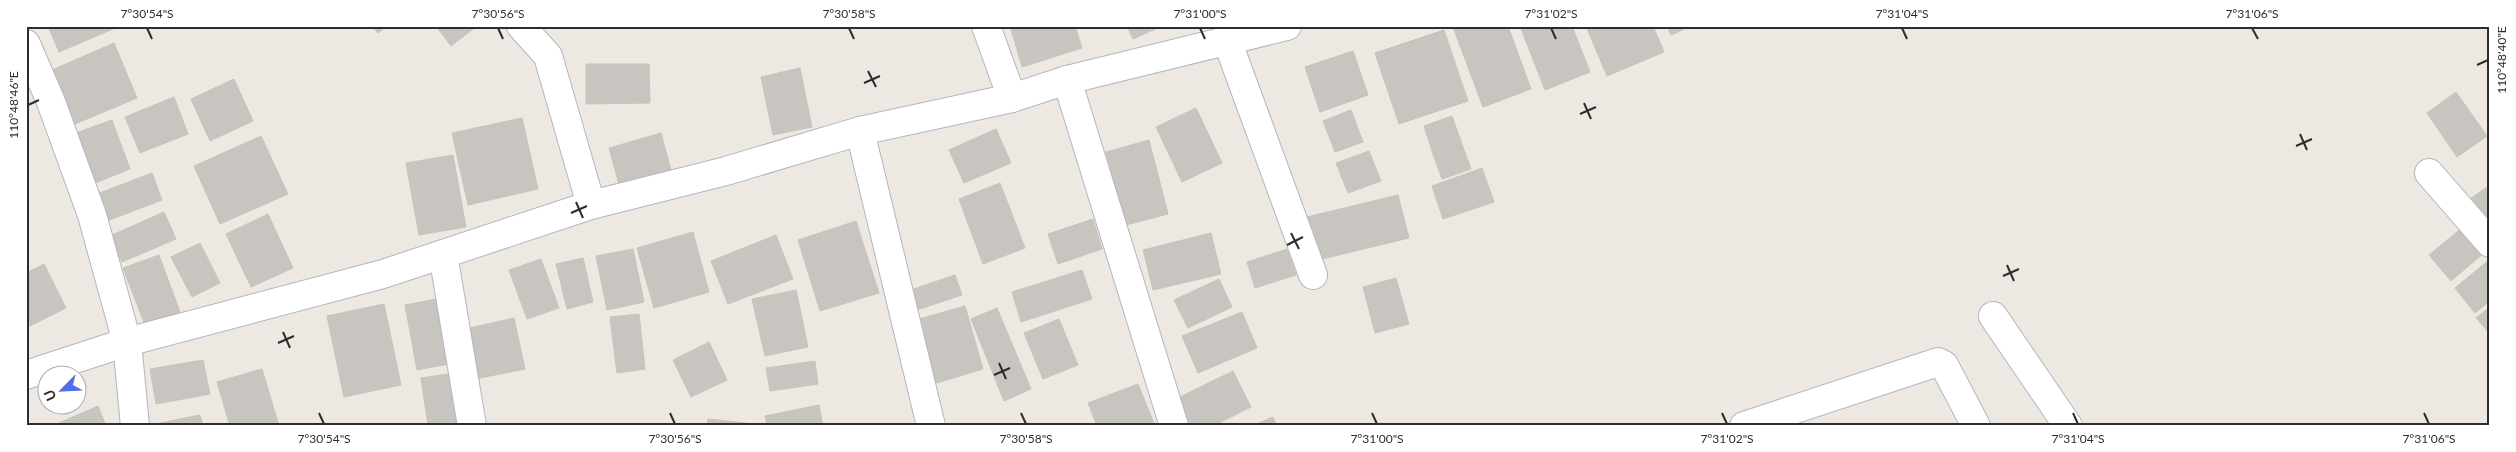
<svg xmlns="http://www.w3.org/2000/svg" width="2516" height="452" font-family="Lato,sans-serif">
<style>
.building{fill:#c8c5c0;stroke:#c8c3ba}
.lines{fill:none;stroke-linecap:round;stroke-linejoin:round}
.minor-casing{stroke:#b4b6bf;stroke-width:30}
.minor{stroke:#fff;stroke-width:28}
.ticks{fill:none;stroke:#2d2d2d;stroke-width:2}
.neatline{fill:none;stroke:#2d2d2d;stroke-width:2}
.ticks-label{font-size:12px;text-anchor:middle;fill:#2d2d2d}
</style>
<rect width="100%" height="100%" fill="#ede8e1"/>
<g class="building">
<polygon points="48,26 120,26 59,52"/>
<polygon points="372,26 387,26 378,33"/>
<polygon points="436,26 477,26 451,46"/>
<polygon points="1010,26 1075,26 1082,48 1022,67"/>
<polygon points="1127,26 1162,26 1133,39"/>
<polygon points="1456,26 1508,26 1531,89 1483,107 1453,27"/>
<polygon points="1520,26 1572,26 1590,72 1545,90"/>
<polygon points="1586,26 1653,26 1664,52 1607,76"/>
<polygon points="1667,26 1691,26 1671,35"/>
<polygon points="1444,30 1468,101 1399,124 1375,53"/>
<polygon points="114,43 137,98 75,124 52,70"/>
<polygon points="1353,51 1368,95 1320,112 1305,67"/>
<polygon points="586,64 649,64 650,103 586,104"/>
<polygon points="800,68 812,127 773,135 761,77"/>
<polygon points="234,79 253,121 210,141 191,99"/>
<polygon points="2456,92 2487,136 2457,157 2427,113"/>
<polygon points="174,97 188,134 140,153 125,117"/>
<polygon points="1196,108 1222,163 1182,182 1156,127"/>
<polygon points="1351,110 1363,142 1335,152 1323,121"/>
<polygon points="1452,116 1463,147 1434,157 1424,126"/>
<polygon points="522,118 538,189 468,205 452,133"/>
<polygon points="112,120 130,169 95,183 76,133"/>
<polygon points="996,129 1011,163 964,183 949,150"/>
<polygon points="661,133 672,174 620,188 609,148"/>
<polygon points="261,136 288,194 220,224 194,166"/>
<polygon points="1149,140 1168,214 1126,225 1106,152"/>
<polygon points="1463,147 1471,169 1442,179 1434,157"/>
<polygon points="1369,151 1381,181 1348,193 1336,163"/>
<polygon points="453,155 466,227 419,235 406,163"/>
<polygon points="1482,168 1494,202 1443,219 1432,186"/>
<polygon points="152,173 162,200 107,221 97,194"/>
<polygon points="1000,183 1025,248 983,264 959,199"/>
<polygon points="2490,185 2490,227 2470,199"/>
<polygon points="1398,195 1409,238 1318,260 1307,217"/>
<polygon points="164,212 176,239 122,262 110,236"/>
<polygon points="268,214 293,268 251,287 226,234"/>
<polygon points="1093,219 1102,249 1058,264 1048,234"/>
<polygon points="856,221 879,293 820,311 798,240"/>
<polygon points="2463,227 2485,252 2451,281 2429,255"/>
<polygon points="693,232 709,292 654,308 637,248"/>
<polygon points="1211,233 1221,274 1153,290 1143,250"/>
<polygon points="776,235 793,279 728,304 711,261"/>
<polygon points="200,243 220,283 192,297 171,257"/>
<polygon points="633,249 644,302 607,310 596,256"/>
<polygon points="1287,249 1296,275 1255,288 1247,262"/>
<polygon points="159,255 180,312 145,325 123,268"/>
<polygon points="583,258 593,302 567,309 556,264"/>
<polygon points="541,259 559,308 527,319 509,270"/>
<polygon points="2489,260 2490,301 2475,313 2455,288"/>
<polygon points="44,264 66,308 30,326 26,320 26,273"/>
<polygon points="1082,270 1092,299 1021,322 1012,292"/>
<polygon points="955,275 962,295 908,313 902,293"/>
<polygon points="1396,278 1409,324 1375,333 1363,287"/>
<polygon points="1219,279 1232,307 1188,328 1174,300"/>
<polygon points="796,290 808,347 765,356 752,299"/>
<polygon points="441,298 454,363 417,370 405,305"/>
<polygon points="384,304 401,385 344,397 327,316"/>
<polygon points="965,306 983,369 930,385 912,321"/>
<polygon points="2490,307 2490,334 2476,318"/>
<polygon points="997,308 1031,389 1004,401 971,319"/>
<polygon points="1242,312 1257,348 1198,373 1182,336"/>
<polygon points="639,314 645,369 617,373 610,317"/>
<polygon points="514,318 525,369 475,379 465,329"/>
<polygon points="1059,319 1078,365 1043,379 1024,333"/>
<polygon points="709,342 727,380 691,397 673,360"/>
<polygon points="203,360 210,394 156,404 150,369"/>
<polygon points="815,361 818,384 770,391 766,368"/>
<polygon points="262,369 279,426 230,426 217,382"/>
<polygon points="1233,371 1251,407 1213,426 1191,426 1178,398"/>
<polygon points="455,373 463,423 428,426 421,378"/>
<polygon points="1138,384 1155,426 1097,426 1088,403"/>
<polygon points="819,405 823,426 767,426 765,416"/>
<polygon points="98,406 106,426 52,426"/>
<polygon points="200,415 203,426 160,426 160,423"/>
<polygon points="1273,417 1277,426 1252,426"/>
<polygon points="708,419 756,424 755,426 707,426"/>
</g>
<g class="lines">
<g class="minor-casing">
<g id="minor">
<polyline points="521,26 548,56 591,205"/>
<polyline points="986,26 1012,98"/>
<polyline points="1227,40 1313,275"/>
<polyline points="26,44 51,102 92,215 127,342 135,426"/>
<polyline points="1067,80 1174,426"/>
<polyline points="860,131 931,426"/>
<polyline points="2429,173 2490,243"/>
<polyline points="443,254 472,426"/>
<polyline points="1993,316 2068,426"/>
<polyline points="26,375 127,342 383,274 591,205 726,171 860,131 1012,98 1067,80 1287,26"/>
<polyline points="1744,426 1938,362 1944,365 1976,426"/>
</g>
</g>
<use href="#minor" class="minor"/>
</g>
<path class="ticks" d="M147 28 152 39M498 28 503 39M849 28 854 39M1200 28 1205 39M1551 28 1556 39M1902 28 1907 39M2252 28 2258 39M2477 65 2488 60M868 71 876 87M864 83 880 76M1584 103 1591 119M28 105 39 100M1580 114 1596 107M2300 134 2307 150M2296 146 2312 139M576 202 583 218M571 213 587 206M1291 233 1299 249M1287 245 1303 237M2007 265 2014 281M2003 276 2019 269M283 332 290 348M278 343 294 336M999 363 1006 379M994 375 1010 368M319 413 324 424M670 413 675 424M1021 413 1026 424M1372 413 1377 424M1722 413 1727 424M2073 413 2078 424M2424 413 2429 424"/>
<rect width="2516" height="452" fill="none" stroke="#ffffff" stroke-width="55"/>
<g transform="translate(62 390) rotate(246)"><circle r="24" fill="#ffffff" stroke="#ababab"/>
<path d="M0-4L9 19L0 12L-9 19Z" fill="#536ce7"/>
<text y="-8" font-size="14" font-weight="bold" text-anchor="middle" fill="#2d2d2d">U</text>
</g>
<rect x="28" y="28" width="2460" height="396" class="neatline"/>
<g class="ticks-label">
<text x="147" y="18">7°30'54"S</text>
<text x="498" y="18">7°30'56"S</text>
<text x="849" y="18">7°30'58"S</text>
<text x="1200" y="18">7°31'00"S</text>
<text x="1551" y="18">7°31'02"S</text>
<text x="1902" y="18">7°31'04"S</text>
<text x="2252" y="18">7°31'06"S</text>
<text transform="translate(2502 60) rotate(-90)" y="4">110°48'40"E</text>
<text transform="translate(14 105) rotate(-90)" y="4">110°48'46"E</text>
<text x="324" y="443">7°30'54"S</text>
<text x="675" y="443">7°30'56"S</text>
<text x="1026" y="443">7°30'58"S</text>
<text x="1377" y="443">7°31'00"S</text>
<text x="1727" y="443">7°31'02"S</text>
<text x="2078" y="443">7°31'04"S</text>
<text x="2429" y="443">7°31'06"S</text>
</g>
</svg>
